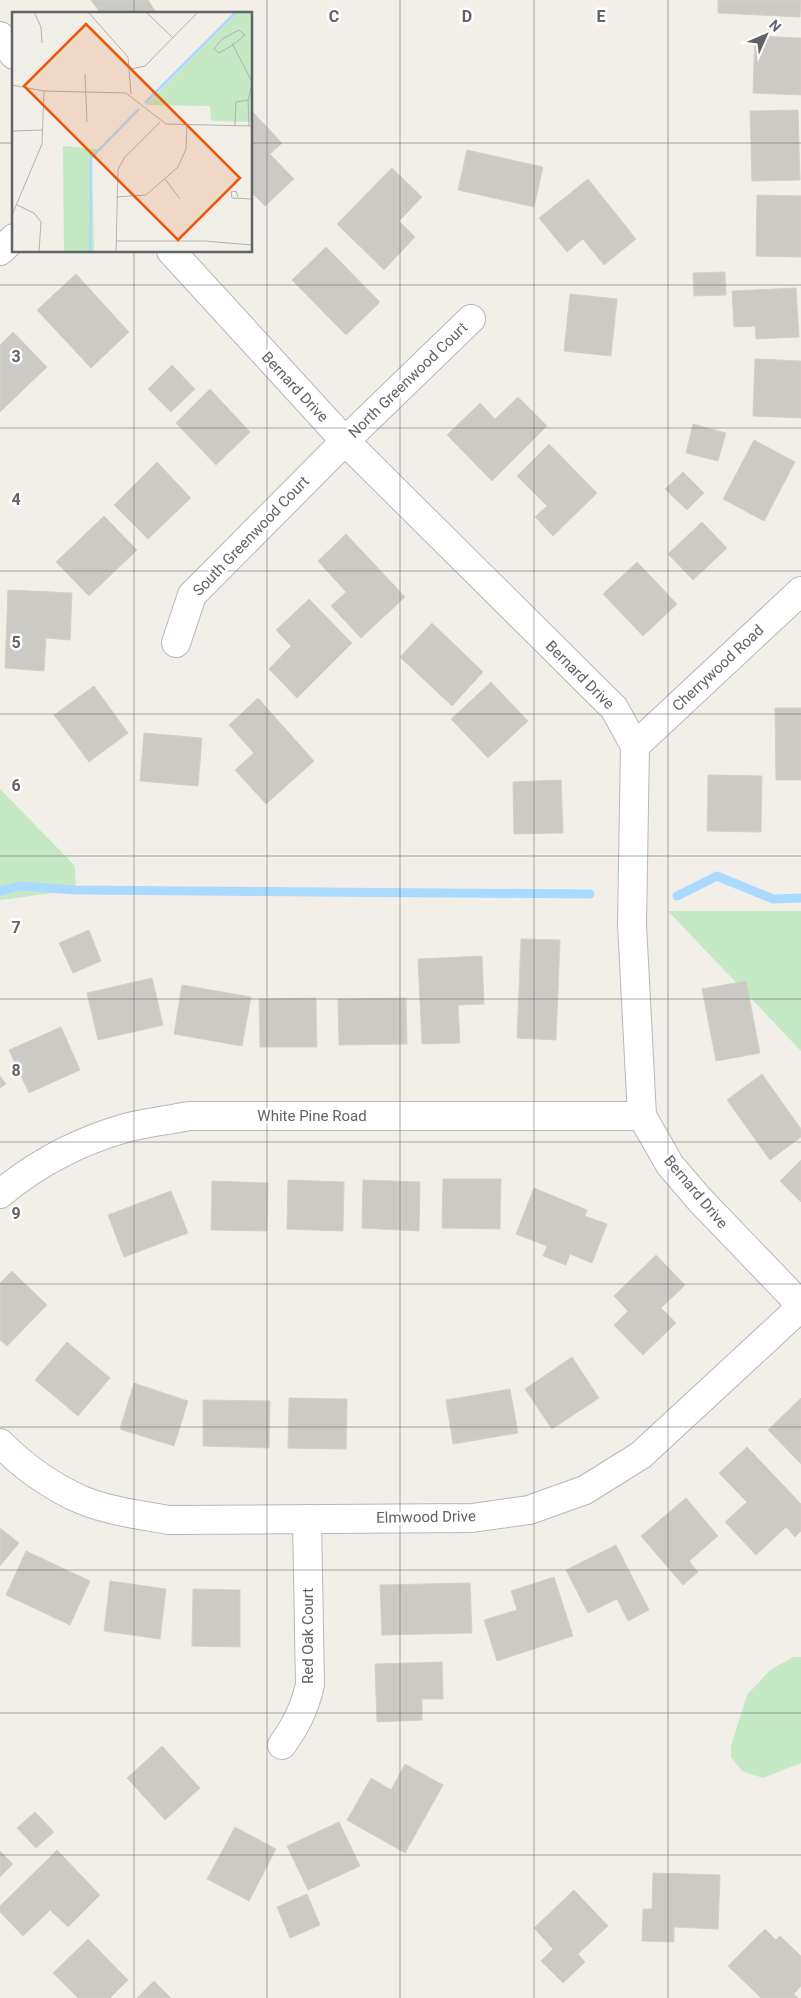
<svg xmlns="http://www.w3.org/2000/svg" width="801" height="1998" font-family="Roboto,sans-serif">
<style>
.green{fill:#c5e8c5}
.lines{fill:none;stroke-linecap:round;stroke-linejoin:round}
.stream{stroke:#aadaff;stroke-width:9}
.building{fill:#cccac5;stroke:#d6d1c6}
.minor-casing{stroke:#b5b8bc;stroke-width:30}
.tertiary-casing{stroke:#b5b8bc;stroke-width:30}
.minor{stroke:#fff;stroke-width:28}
.tertiary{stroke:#fff;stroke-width:28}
.grid{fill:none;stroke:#5f6368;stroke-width:1;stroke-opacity:0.55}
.labels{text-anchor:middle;stroke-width:5;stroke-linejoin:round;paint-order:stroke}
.street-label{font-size:15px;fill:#5f6368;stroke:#fff}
.inset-river{fill:none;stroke:#aadaff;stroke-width:2.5}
.inset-road{fill:none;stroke:#b3b3b1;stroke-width:1}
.view{fill:#e8590c;fill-opacity:0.15;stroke:#e8590c;stroke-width:2.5}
.inset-edge{fill:none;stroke:#5f6368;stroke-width:2.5}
.grid-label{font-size:16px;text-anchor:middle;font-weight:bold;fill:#5f6368;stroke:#fff;stroke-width:5;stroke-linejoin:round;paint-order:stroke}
</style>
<rect width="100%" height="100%" fill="#f1efe8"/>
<g class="green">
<polygon points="0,789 75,866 76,890 0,900"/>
<polygon points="668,911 801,911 801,1051"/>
<polygon points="793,1657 801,1657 801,1763 763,1778 742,1771 731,1757 731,1746 747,1695 770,1670"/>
</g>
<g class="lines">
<g class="stream">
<polyline points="0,891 20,886 76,890 590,894"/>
<polyline points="677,896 717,876 773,899 801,898"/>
</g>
</g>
<g class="building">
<polygon points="91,0 148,0 157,14 101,14"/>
<polygon points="718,0 801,0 800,17 718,13"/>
<polygon points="755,36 801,38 801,95 753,93"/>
<polygon points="251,110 282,143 270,154 294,179 265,206 251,192"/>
<polygon points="798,110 800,180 752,181 750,111"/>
<polygon points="467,150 543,167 534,207 458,190"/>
<polygon points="392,168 422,197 399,221 415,237 384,270 337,224"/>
<polygon points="588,179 636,239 604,265 583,239 567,252 539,218"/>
<polygon points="757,195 801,196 801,257 756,256"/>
<polygon points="326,247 380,302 346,335 292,280"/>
<polygon points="725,272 726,295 694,296 693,273"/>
<polygon points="76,274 129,332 91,368 37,310"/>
<polygon points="796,288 799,337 756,339 755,326 734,327 732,291"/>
<polygon points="570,294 617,299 611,356 564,351"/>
<polygon points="13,332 47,367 0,412 0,345"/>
<polygon points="755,359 801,361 801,418 753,416"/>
<polygon points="172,365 195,389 171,412 148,389"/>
<polygon points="210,389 250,432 216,465 176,423"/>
<polygon points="518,397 547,426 492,481 447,435 480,403 495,419"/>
<polygon points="693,424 726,433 718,461 686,453"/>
<polygon points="754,440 795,462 764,521 723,499"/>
<polygon points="549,444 597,493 553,536 535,517 547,506 517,476"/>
<polygon points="157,462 191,498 148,539 114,505"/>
<polygon points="683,472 704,493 687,510 665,489"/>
<polygon points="104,516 137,550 89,596 56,562"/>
<polygon points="702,522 727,548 693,580 668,554"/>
<polygon points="346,534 405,597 361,638 331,606 346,592 318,561"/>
<polygon points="637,562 677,604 643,636 603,594"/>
<polygon points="8,590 72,593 70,640 46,638 44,671 5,668"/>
<polygon points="309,599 352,643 297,698 269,669 291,646 276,630"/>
<polygon points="432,623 483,672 452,706 400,657"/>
<polygon points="491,682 528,721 488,758 451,719"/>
<polygon points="94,686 128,733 89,762 54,715"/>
<polygon points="258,698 314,761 266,804 235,770 254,753 229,725"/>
<polygon points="775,708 801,708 801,780 776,780"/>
<polygon points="144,733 202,738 198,786 140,781"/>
<polygon points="708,775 762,776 761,832 707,831"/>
<polygon points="561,780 563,833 514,834 513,782"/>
<polygon points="89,930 101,961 73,973 59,943"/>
<polygon points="521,939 560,940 556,1040 517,1038"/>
<polygon points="482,956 484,1004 458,1005 460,1043 422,1044 418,959"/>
<polygon points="152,978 163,1025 98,1040 87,993"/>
<polygon points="746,981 760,1053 716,1061 702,989"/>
<polygon points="182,985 251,997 242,1046 174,1034"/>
<polygon points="316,998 317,1047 260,1047 259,999"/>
<polygon points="406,998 407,1044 339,1045 338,999"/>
<polygon points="61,1027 80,1070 29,1093 9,1050"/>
<polygon points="762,1074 801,1129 801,1137 770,1160 727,1100"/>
<polygon points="0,1076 6,1084 0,1088"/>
<polygon points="801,1160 801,1202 780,1181"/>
<polygon points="443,1179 501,1179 500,1229 442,1228"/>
<polygon points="288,1180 344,1182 343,1231 287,1229"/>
<polygon points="363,1180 420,1182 419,1231 362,1228"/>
<polygon points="212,1181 268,1183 267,1231 211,1230"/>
<polygon points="534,1188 587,1210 585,1216 607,1224 592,1263 570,1254 566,1265 543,1256 547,1246 516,1234"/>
<polygon points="171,1191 188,1233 124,1257 108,1215"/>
<polygon points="656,1255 685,1285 661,1308 676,1323 643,1355 614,1325 628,1311 614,1296"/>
<polygon points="12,1271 47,1305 7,1346 0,1340 0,1283"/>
<polygon points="67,1342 110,1378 78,1416 35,1380"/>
<polygon points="572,1357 599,1398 552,1429 525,1389"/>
<polygon points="134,1383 188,1401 174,1446 120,1429"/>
<polygon points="510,1389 518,1433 453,1444 446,1400"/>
<polygon points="289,1398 347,1399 346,1449 288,1448"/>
<polygon points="801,1398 801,1464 768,1430"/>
<polygon points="203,1400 270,1401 269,1448 203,1446"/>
<polygon points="747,1447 801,1504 801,1531 795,1537 786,1527 756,1555 725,1522 747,1502 719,1473"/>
<polygon points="686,1498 718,1536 689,1561 698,1572 683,1585 641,1536"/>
<polygon points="0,1528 19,1543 0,1566"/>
<polygon points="616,1545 649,1610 628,1621 617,1599 588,1613 566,1570"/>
<polygon points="26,1551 90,1581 70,1625 6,1595"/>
<polygon points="554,1577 573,1636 497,1661 484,1620 517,1610 511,1591"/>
<polygon points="110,1581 166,1589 160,1639 104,1631"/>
<polygon points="470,1583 472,1633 382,1635 380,1585"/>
<polygon points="193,1589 240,1590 240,1647 192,1646"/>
<polygon points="442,1662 443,1699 422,1699 422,1720 377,1722 375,1664"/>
<polygon points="162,1746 200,1788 165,1820 127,1778"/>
<polygon points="405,1764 443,1785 405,1853 347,1820 371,1778 391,1790"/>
<polygon points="35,1812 54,1832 36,1848 17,1828"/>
<polygon points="339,1822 360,1866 308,1890 287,1846"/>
<polygon points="235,1827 276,1849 249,1901 207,1879"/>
<polygon points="57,1850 100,1895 68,1927 50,1910 23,1936 0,1912 0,1906"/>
<polygon points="0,1851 13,1864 0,1877"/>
<polygon points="653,1873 720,1875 718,1929 674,1927 674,1942 642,1941 643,1909 652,1909"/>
<polygon points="574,1890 608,1926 578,1954 585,1962 563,1983 541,1961 553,1949 534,1928"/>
<polygon points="307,1894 320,1925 290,1938 277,1907"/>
<polygon points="765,1929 776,1940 780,1936 801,1956 801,1986 794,1994 798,1998 761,1998 728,1966"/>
<polygon points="88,1939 128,1980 110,1998 78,1998 53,1973"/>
<polygon points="154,1981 171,1998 137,1998"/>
</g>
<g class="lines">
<g class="minor-casing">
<g id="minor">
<polyline points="0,251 14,238"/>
<polyline points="176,643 192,595 345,441 471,319"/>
<polyline points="635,746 801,591"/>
<path d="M0 1194C37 1163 82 1140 129 1127 148 1122 170 1120 189 1116H642"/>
<path d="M0 1443C23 1466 52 1487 82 1500 109 1511 140 1515 169 1520L472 1518 529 1510 585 1490 641 1455 801 1307"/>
<path d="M282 1745C296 1725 304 1710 310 1685L307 1519"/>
</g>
</g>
<g class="tertiary-casing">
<g id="tertiary">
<polyline points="0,36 14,55"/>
<polyline points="171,251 345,441 614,708 635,746 632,924 642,1116 670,1165 700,1200 801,1305"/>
</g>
</g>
<use href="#minor" class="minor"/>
<use href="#tertiary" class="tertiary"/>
</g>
<path class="grid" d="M134 0V14M267 0V1998M400 0V1998M534 0V1998M668 0V1998M0 143H14M251 143H801M134 251V1998M0 285H801M0 428H801M0 571H801M0 714H801M0 856H801M0 999H801M0 1142H801M0 1284H801M0 1427H801M0 1570H801M0 1713H801M0 1855H801"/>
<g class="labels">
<g class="street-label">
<text transform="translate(408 380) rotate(-44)" y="5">North Greenwood Court</text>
<text transform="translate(295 387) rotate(47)" y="5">Bernard Drive</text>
<text transform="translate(251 536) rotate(-46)" y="5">South Greenwood Court</text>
<text transform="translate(718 668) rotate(-43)" y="5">Cherrywood Road</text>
<text transform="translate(580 675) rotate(45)" y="5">Bernard Drive</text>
<text x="312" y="1121">White Pine Road</text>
<text transform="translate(696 1192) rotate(50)" y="5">Bernard Drive</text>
<text transform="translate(426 1517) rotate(-1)" y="5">Elmwood Drive</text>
<text transform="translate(308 1636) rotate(-90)" y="5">Red Oak Court</text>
</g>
</g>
<g transform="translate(12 12)">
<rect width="240" height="240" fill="#f1efe8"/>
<path d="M226 0H240V110L199 109 198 94 134 93ZM51 134 86 137 80 145 82 240H52Z" fill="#c5e8c5"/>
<path class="inset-river" d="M133 91 224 0M78 240 79 146 127 97"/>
<path class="inset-road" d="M22 0 29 15 30 31M76 0 116 45 119 82M134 0 161 26M227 18 233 23 221 33 207 41 202 37 210 27ZM220 31 240 70M119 57 133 54 186 0M73 62 75 110M0 73 32 79 114 81 154 112 240 114M223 113 224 90 236 88M237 114 236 88 240 73M0 119 31 118M153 167 168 187M104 185 134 183 166 155 174 137 175 113M226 185 224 179 219 180 220 186 240 187M5 193 22 201 29 210 27 240M0 203 30 132 32 79M104 229H193L240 233M104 240 106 157 113 145 148 110"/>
<path class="view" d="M74 12 228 166 166 228 12 74Z"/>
<rect width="240" height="240" class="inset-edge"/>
</g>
<g class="grid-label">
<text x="334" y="22">C</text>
<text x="467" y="22">D</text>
<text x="601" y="22">E</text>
<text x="16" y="362">3</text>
<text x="16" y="505">4</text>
<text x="16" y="648">5</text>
<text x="16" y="791">6</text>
<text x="16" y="933">7</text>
<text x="16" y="1076">8</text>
<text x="16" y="1219">9</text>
</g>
<g transform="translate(766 35) rotate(45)" stroke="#ffffff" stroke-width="4" paint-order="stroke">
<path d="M0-4L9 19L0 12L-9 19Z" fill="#5f6368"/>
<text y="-8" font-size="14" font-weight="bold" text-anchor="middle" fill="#5f6368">N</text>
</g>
</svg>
